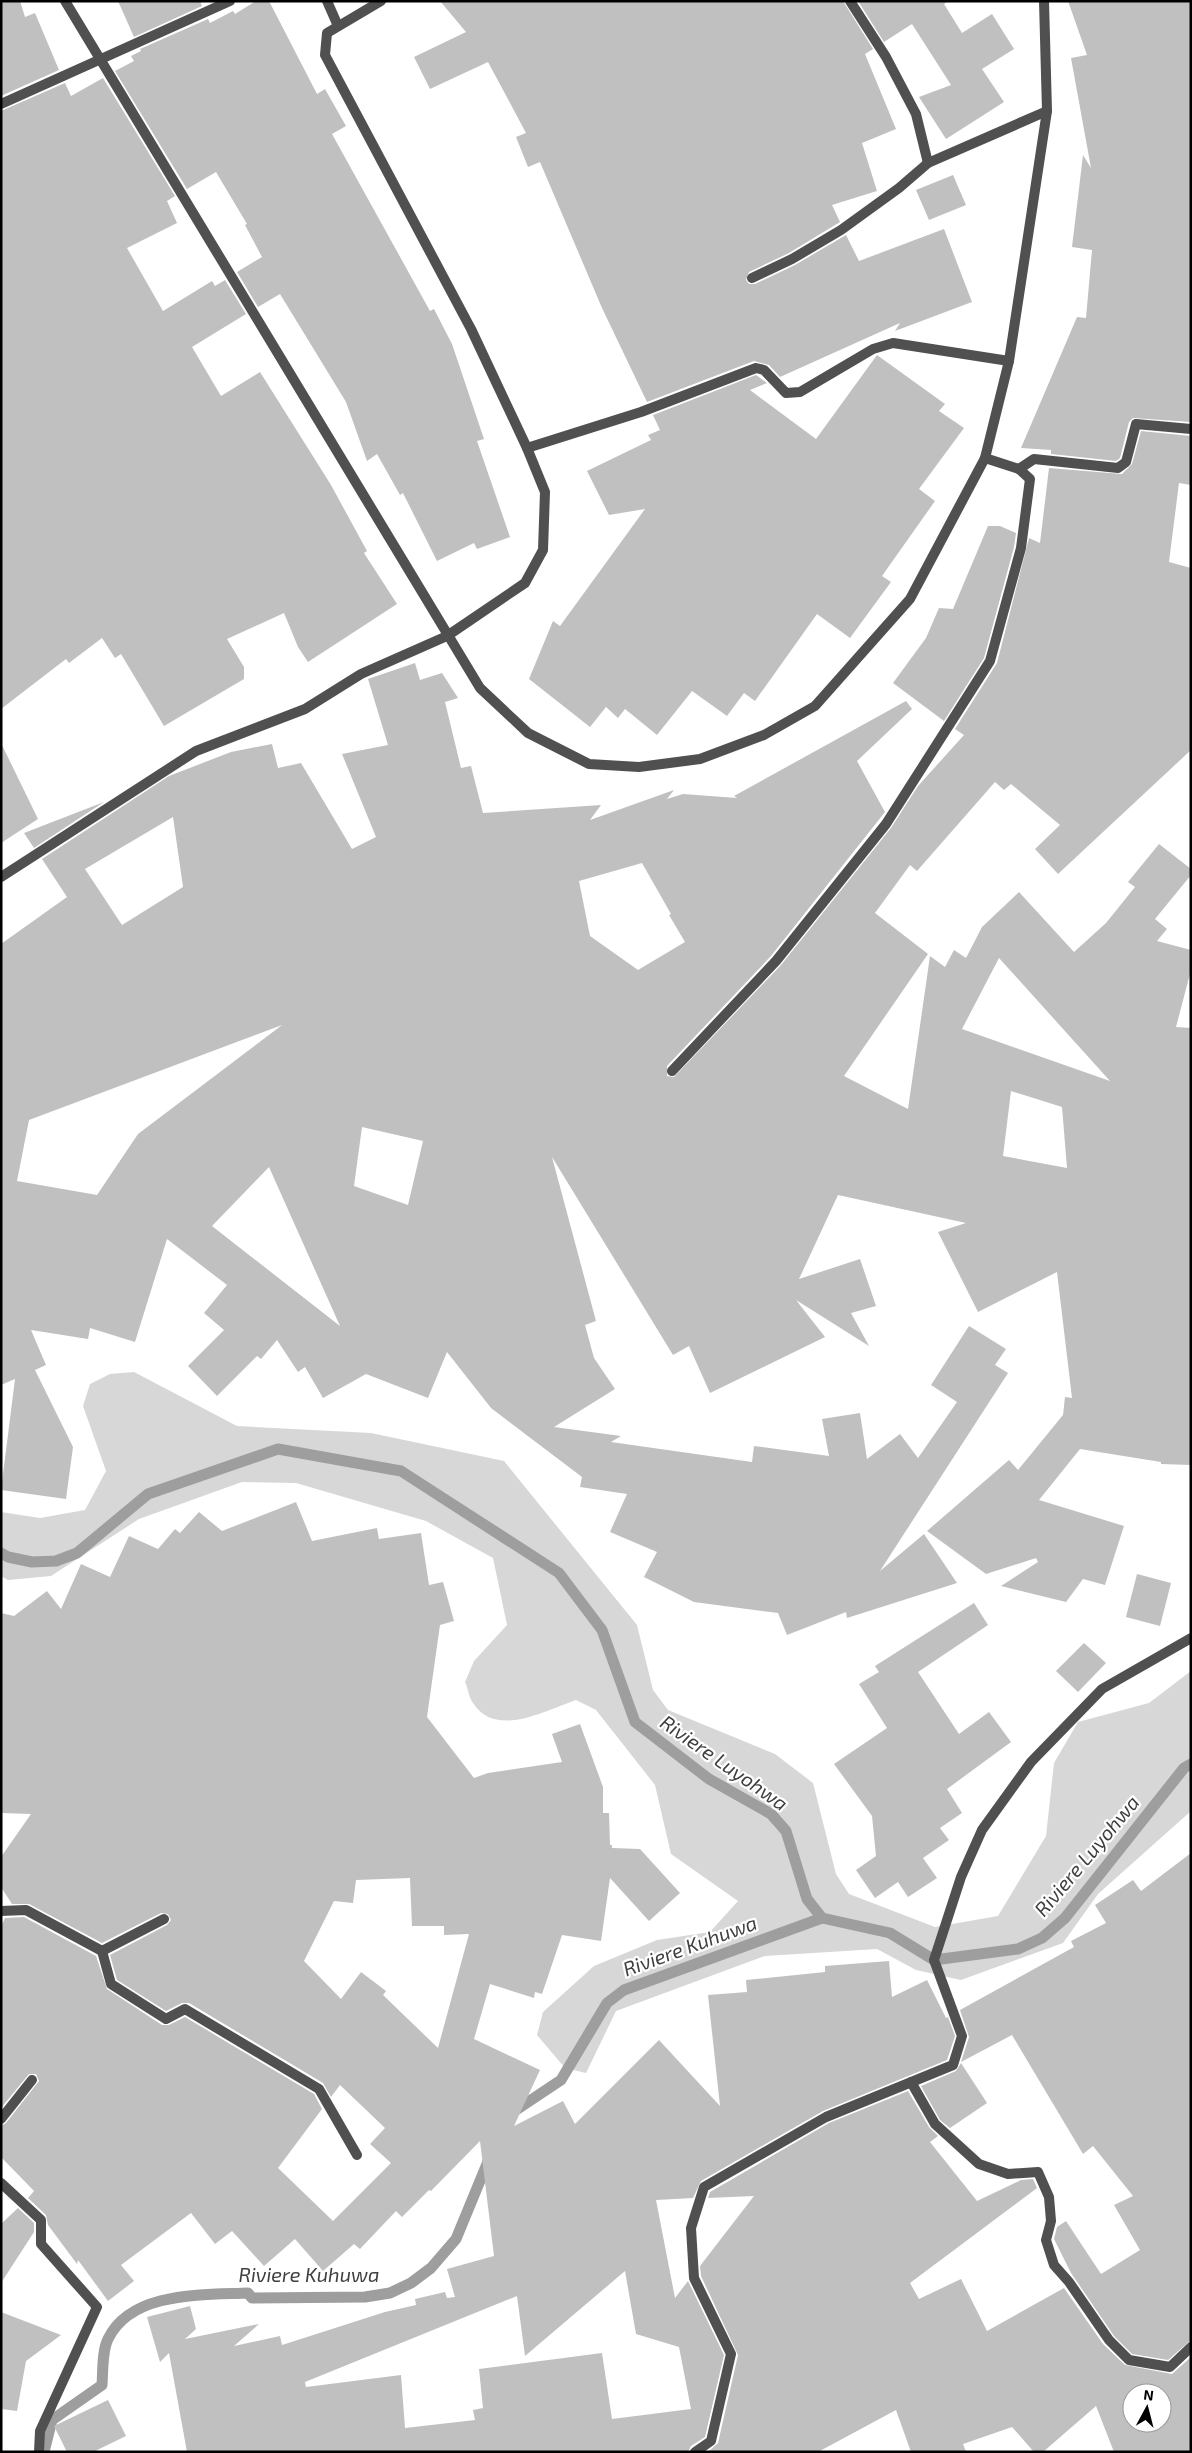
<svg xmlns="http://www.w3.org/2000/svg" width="1192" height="2453" font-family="'Exo 2',sans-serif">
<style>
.green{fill:#d7d7d7}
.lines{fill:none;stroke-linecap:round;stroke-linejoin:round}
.stream{stroke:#9e9e9e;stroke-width:11}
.building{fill:#c0c0c0;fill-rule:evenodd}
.street{stroke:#505050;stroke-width:10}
.labels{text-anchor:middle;stroke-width:4.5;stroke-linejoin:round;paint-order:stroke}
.water-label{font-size:20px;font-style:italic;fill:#3f3f3f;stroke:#fff}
</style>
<rect width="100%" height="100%" fill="#fff"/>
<path class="green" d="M134 1372 237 1426 371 1433 504 1461 637 1625 653 1690 668 1710 775 1754 813 1783 836 1874 849 1894 935 1927 998 1916 1046 1836 1054 1763 1078 1722 1149 1703 1191 1671V1811L1098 1894 1063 1943 961 1980 916 1970 877 1949 765 1956 616 2011 586 2073 565 2068 537 2035 543 2012 594 1966 657 1940 710 1932 738 1901 671 1854 655 1785 596 1710 576 1700C546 1710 496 1739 473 1703 469 1698 468 1688 465 1682L474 1661 507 1625 493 1558 426 1521 296 1483 242 1482 139 1519 51 1576 8 1580 1 1576V1512L40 1518 85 1510 106 1471 83 1406 90 1384 110 1374Z"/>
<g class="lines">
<g class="stream">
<polyline points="1,1553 8,1557 32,1562 56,1561 77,1553 148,1494 278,1449 401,1471 559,1573 602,1630 635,1722 709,1779 771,1814 786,1831 807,1899 822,1918 890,1933 934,1960 1018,1949 1042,1938 1065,1918 1184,1768 1191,1764"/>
<polyline points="513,2112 561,2080 607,2003 624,1990 822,1918"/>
<path d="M44 2452 52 2420 102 2385C103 2371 102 2351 108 2339 131 2291 203 2295 248 2293L252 2298 365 2297 390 2293 411 2283 431 2268 456 2239 489 2159"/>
</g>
</g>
<g class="building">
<polygon points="1,1 20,1 25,17 35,13 59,70 1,96"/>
<polygon points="118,1 200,1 202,6 134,37"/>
<polygon points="256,1 269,1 317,94 325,89 346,126 332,134 430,311 434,309 452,344 484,439 477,441 510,537 477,549 474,543 437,561 403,493 400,495 377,454 367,461 346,402 280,294 258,307 237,272 262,257 245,225 247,224 216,172 187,189 115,71 134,61 131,56 141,51 140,49 208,19 210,23 233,11 235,14"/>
<polygon points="440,1 843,1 873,49 865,54 896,129 862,143 877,191 832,205 840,222 789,253 749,272 746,280 749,284 755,284 795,265 846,235 859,261 944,229 972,302 895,331 900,323 780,377 769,365 754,361 647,402 602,308 540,162 528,167 516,137 526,133 488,62 430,89 414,57 466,32"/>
<polygon points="858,1 948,1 944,4 962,33 992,14 1014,49 982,69 1004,102 946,139 919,97 951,85 912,24 884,42"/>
<polygon points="1068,1 1191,1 1191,422 1133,418 1129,422 1120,458 1116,461 1051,454 1051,450 1021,448 1077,317 1086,318 1092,250 1072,247 1083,155 1091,168 1071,58 1087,55"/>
<polygon points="103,78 175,196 167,201 177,223 127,248 163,311 212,281 215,286 225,280 246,314 192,347 221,396 260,372 331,485 367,551 364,553 397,604 308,662 298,647 284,613 227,639 244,667 244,679 164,726 121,654 115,658 102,638 69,663 66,659 1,709 1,111 65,83 71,96"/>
<polygon points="953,175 966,205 929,220 916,190"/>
<polygon points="877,355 945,404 939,411 964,428 919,489 935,501 882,576 891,582 850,638 817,614 755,701 744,693 727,716 692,691 657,735 625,709 618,718 606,707 590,727 529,679 553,621 560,626 645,509 609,515 587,471 651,440 648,435 660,430 653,415 756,375 767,383 750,390 816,439"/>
<path d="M1141 431 1191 436V485L1179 483 1169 562 1191 568V750L1058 874 1035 849 1060 825 1011 784 1004 790 995 782 917 871 910 865 875 913 928 954 844 1076 908 1109 930 956 945 967 954 950 966 958 982 927 1019 892 1074 952 1106 923 1135 887 1128 882 1159 844 1191 869V875L1155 919 1167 929 1157 941 1191 950V970L1176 1027 1191 1028V1465L1161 1464V1462L1080 1449 1039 1500 1124 1526 1105 1585 1083 1579 1066 1602 1001 1586 1038 1562 1036 1558 986 1574 927 1531 1009 1460 1018 1470 1063 1415 1065 1397 1072 1398 1057 1272 978 1312 938 1232 966 1223 838 1195 799 1279 860 1259 876 1306 851 1313 869 1346 796 1300 825 1337 710 1393 689 1346 673 1355 552 1157 596 1321 585 1325 594 1358 615 1389 554 1427 621 1436 611 1442 752 1462 754 1446 829 1456 822 1419 860 1413 867 1459 900 1434 918 1458 957 1402 931 1385 969 1326 1006 1349 995 1365 1008 1373 880 1571 924 1534 957 1583 847 1618 846 1612 787 1635 778 1613 694 1602 644 1577 657 1552 610 1532 627 1494 580 1487 582 1477 491 1408 447 1352 428 1398 366 1374 323 1398 305 1367 298 1372 277 1340 261 1359 257 1356 217 1396 188 1366 224 1330 204 1313 227 1285 167 1239 135 1342 90 1328 88 1339 31 1330 46 1365 35 1370 73 1447 66 1499 1 1490 15 1379 1 1385V944L67 897 42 859 169 776 231 752 272 744 278 768 301 763 352 849 376 837 342 754 388 745 368 679 415 663 420 680 442 673 458 698 445 702 461 768 471 766 483 813 601 805 590 820 674 790 667 799 683 794 737 798 734 796 906 701 912 709 857 761 885 812 771 956 667 1066V1076L674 1077 781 965 891 828 918 786 964 735 955 729 997 663 1029 538 1040 543 1049 468 1122 474 1132 464ZM173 817 183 887 122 925 85 869ZM642 863 671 914 669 915 685 942 638 970 590 936 579 881ZM999 958 1110 1081 962 1029ZM282 1025 138 1134 97 1195 17 1181 29 1120ZM1011 1091 1062 1107 1067 1168 1003 1156ZM362 1127 423 1141 408 1205 354 1186ZM269 1167 340 1326 212 1226Z"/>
<polygon points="988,526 1000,526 1016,533 1014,547 984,658 944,721 893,683 926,638 939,608 953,609"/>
<polygon points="1,743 38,819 1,843"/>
<polygon points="104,802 34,848 24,833"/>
<path d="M296 1502 312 1541 377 1528 379 1539 421 1533 429 1585 443 1582 454 1621 440 1625 427 1717 474 1778 488 1773 562 1762 552 1734 580 1724 603 1787V1813H609L610 1845H612V1848L640 1849 680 1893 649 1921 610 1878 601 1941 562 1935 542 1994 535 1992 534 1998 490 1984 474 2039 540 2070 514 2126 563 2101 575 2124 659 2040 720 2106 708 1995 747 1992 746 1980 825 1972V1966L889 1961 892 1997 927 1980 946 2018 948 2017 955 2036 947 2060 823 2111 701 2181 693 2198 656 2200 675 2298 688 2281 724 2355 705 2437 691 2446 688 2452H187L169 2353 160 2362 147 2317 190 2306 196 2329 185 2339 259 2324 234 2346 280 2336 282 2345 385 2312 416 2305 415 2299 445 2292 447 2298 455 2297 447 2269 494 2256 480 2141 431 2191 429 2190 402 2217 396 2211 360 2249 354 2244 323 2271 295 2239 264 2266 232 2231 215 2244 191 2213 121 2265 134 2281 108 2301 78 2260 77 2264 48 2225 46 2215 28 2198 34 2191 1 2157V2126L6 2123 39 2081 36 2074H29L1 2108V1927L5 1918 24 1917 96 1956 107 1989 162 2025H169L185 2017 314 2094 322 2109 278 2168 333 2221 391 2163 370 2144 385 2128 340 2085 331 2097 323 2083 189 2003H182L166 2011 117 1980 110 1955 167 1925 171 1920 168 1914 161 1913 102 1943 29 1904H12L1 1887V1857L31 1814 1 1813V1613L14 1616 47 1591 61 1609 81 1564 110 1577 129 1536 158 1549 175 1529 180 1533 199 1512 222 1531ZM410 1878 412 1926H444V1935L469 1934 438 2048 383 1995 386 1991 361 1972 341 1999 304 1961 334 1901 353 1903 356 1880ZM625 2271 636 2334 679 2347 691 2409 612 2419 602 2353 479 2369 483 2408 473 2410 475 2420 405 2428 401 2375 306 2387 305 2382 517 2296 525 2356Z"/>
<polygon points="1137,1574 1171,1583 1160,1626 1126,1617"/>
<polygon points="974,1603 988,1625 918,1672 959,1734 989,1712 1011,1742 947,1789 962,1813 940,1828 949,1840 923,1858 937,1878 908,1897 898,1882 875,1898 856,1870 876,1856 872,1816 834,1764 887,1728 859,1684 879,1672 875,1666"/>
<polygon points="1084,1643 1106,1663 1078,1692 1056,1671"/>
<polygon points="1191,1853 1191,2340 1168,2360 1132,2354 1114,2336 1071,2273 1054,2239 1057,2227 1066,2221 1101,2274 1140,2250 1114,2205 1133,2196 1093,2146 1083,2154 1012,2035 961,2062 969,2037 960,2010 1074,1947 1071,1941 1106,1923 1095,1905 1133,1880 1141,1891"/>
<polygon points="961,2063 987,2103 950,2128 940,2120 921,2086 956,2071"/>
<path d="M908 2091 929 2127 938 2136 930 2142 977 2201 1021 2180 1033 2179 1037 2188 910 2283 919 2299 961 2279 987 2331 1064 2288 1103 2344 1125 2365 1172 2374 1191 2357V2452H1114L1096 2406 1043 2452H1034L1012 2427 963 2444 966 2452H911L896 2410 818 2452H708L718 2443 738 2355 701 2276 700 2266 754 2196 708 2198 710 2192 829 2123ZM1132 2393H1162V2423H1132Z"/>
<polygon points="18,2208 34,2223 34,2232 1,2283 1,2224"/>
<polygon points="1,2312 61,2335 26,2361 17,2411 1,2409"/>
<polygon points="108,2400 126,2436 93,2452 67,2452 54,2426"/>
</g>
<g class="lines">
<g class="street">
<polyline points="65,1 480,688 528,733 589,764 639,767 700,759 764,735 815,706 910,599 985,458 1009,361 1047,111 1044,1"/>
<polyline points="327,1 338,26"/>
<polyline points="850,1 886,57 916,114 928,163"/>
<polyline points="1,104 230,1"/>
<polyline points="752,278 792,259 841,230 899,188 928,163 1047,111"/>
<polyline points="527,448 641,412 756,368 764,370 786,393 800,392 873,349 893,343 1009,361"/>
<polyline points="1019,469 1034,459 1118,468 1126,462 1136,424 1191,429"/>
<polyline points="1,877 196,751 305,709 361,674 447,636 525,583 543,550 545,492 527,448 471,329 325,55 327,33 381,1"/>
<polyline points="672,1071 776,961 886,824 990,661 1021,548 1030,479 1019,469 985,458"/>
<polyline points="1,1911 26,1910 102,1951 164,1919"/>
<polyline points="102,1951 111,1984 166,2019 185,2009 319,2089 357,2155"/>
<polyline points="911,2082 935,2124 979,2164 1008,2174 1038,2172 1049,2197 1051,2221 1046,2240 1054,2265 1069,2282 1109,2340 1129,2360 1170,2367 1191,2347"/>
<polyline points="1,2119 32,2080"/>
<polyline points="1,2183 41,2220 41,2244 97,2307 40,2431 39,2452"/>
<polyline points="695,2452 711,2441 731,2354 694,2278 691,2228 704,2187 826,2117 953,2065 962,2036 934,1960 961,1877 982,1830 1031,1762 1102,1689 1191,1638"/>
</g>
</g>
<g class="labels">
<g class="water-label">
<text transform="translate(724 1763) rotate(35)" y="7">Riviere Luyohwa</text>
<text transform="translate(1087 1856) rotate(-50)" y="7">Riviere Luyohwa</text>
<text transform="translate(690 1946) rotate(-20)" y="7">Riviere Kuhuwa</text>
<text x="309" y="2282">Riviere Kuhuwa</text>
</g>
</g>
<rect width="1192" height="2453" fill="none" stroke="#000000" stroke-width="5"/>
<g transform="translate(1147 2408) rotate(7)"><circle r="24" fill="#ffffff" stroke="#999999"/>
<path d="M0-4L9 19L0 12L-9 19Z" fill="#000000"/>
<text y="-8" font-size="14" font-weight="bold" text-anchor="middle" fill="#000000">N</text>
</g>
</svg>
